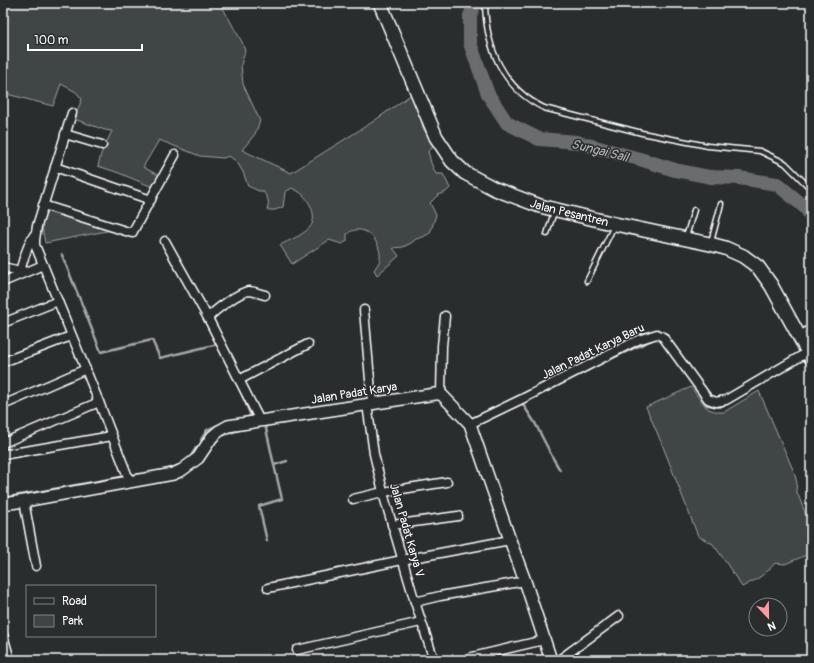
<svg xmlns="http://www.w3.org/2000/svg" width="814" height="663" font-family="Pangolin,sans-serif">
<style>
.green{fill:#414445;stroke:#a0a2a2}
.lines{fill:none;stroke-linecap:round;stroke-linejoin:round}
.stream{stroke:#a6a7a7;stroke-width:2.5}
.river{stroke:#6a6c6d;stroke-width:14}
.lane-casing{stroke:#fff;stroke-width:7}
.street-casing{stroke:#fff;stroke-width:11}
.secondary-casing{stroke:#fff;stroke-width:14}
.primary-casing{stroke:#fff;stroke-width:16}
.lane{stroke:#2a2d2e;stroke-width:4}
.street{stroke:#2a2d2e;stroke-width:8}
.secondary{stroke:#2a2d2e;stroke-width:11}
.primary{stroke:#2a2d2e;stroke-width:13}
.labels{text-anchor:middle;stroke-width:3;stroke-linejoin:round;paint-order:stroke}
.street-label{font-size:12px;fill:#fff;stroke:#2a2d2e}
.water-label{font-size:13px;font-style:italic;fill:#b4b6b6;stroke:#2a2d2e}
</style>
<rect width="100%" height="100%" fill="#2a2d2e"/>
<filter id="ink" filterUnits="userSpaceOnUse"><feTurbulence type="fractalNoise" baseFrequency=".025" numOctaves="2"/><feDisplacementMap in="SourceGraphic" scale="8" xChannelSelector="R" yChannelSelector="G"/><feConvolveMatrix kernelMatrix="1 2 1 2 8 2 1 2 1" color-interpolation-filters="sRGB"/></filter>
<g filter="url(#ink)">
<g class="green">
<path d="M3 3H30L32 4 41 3H220L242 42 245 51 241 65 243 84 260 121 255 134 242 150 291 173 374 121 412 94 419 110 423 128 434 147 428 151 431 163 436 174H443L450 188 446 192 438 195 430 203 436 215 430 233 423 237 416 239 411 243 403 247 393 248 399 256 377 275 374 270C376 267 378 264 379 262 381 257 380 253 379 249 376 238 365 226 352 231 350 231 349 233 347 234V241L342 244 329 240 292 264 280 245C290 240 301 236 308 229 319 220 311 203 303 195 300 192 296 190 292 188L285 192 283 207 275 210H267C270 201 268 199 263 191H259L248 186 243 172 237 162 229 156 223 158 200 156 159 140 143 167 162 177 155 188 119 173 98 166 101 154 112 131 105 130 74 119 82 99 76 92 61 84 53 106 3 93Z"/>
<polygon points="49,209 117,229 45,243 41,221 43,217"/>
<path d="M691 387 698 397 708 409 718 412H724L759 391 794 472 797 483 796 490 807 517 811 523V553L785 564 775 563C764 576 757 579 742 587L721 555 713 544 698 536 662 444 646 407Z"/>
</g>
<g class="lines">
<g class="stream">
<polyline points="62,255 85,312 101,352 152,340 160,358 218,344 218,345"/>
<polyline points="608,360 656,338"/>
<polyline points="687,376 707,405 720,407 727,403"/>
<polyline points="238,385 251,416 240,419"/>
<polyline points="522,403 535,423 554,460 560,470"/>
<polyline points="265,424 274,465 287,461"/>
<polyline points="201,440 207,430 223,423"/>
<polyline points="212,446 221,436 242,429"/>
<polyline points="189,459 196,448"/>
<polyline points="165,470 176,467"/>
<polyline points="133,475 141,474"/>
<polyline points="3,498 121,477"/>
<polyline points="267,541 259,506 282,499 274,465"/>
</g>
<polyline class="river" points="475,3 470,16 470,43 488,94 507,123 539,139 577,142 643,160 675,170 710,177 739,178 777,184 806,208 811,216"/>
<g class="lane-casing">
<g id="lane">
<path d="M485 3C486 47 502 88 544 108L642 133 708 146 760 151 785 163 811 189"/>
<polyline points="547,234 554,212"/>
<polyline points="686,237 694,210"/>
<polyline points="711,242 721,204"/>
<polyline points="587,281 614,226"/>
<polyline points="800,334 811,326"/>
</g>
</g>
<g class="street-casing">
<g id="street">
<polyline points="72,113 37,226 35,240 35,245 99,402 130,482"/>
<polyline points="65,134 102,145"/>
<polyline points="55,167 151,200"/>
<polyline points="43,205 132,233 175,155"/>
<polyline points="165,241 208,318 260,421"/>
<polyline points="3,267 20,271"/>
<path d="M19 275C23 261 26 247 34 235"/>
<polyline points="3,282 43,265"/>
<polyline points="364,310 372,403"/>
<path d="M208 318C215 310 239 292 249 291 254 291 260 294 265 295"/>
<polyline points="3,323 58,301"/>
<polyline points="3,362 71,336"/>
<polyline points="239,380 308,344"/>
<polyline points="441,394 442,346 445,316"/>
<polyline points="367,404 374,454 385,500 415,602 434,660"/>
<polyline points="3,405 86,369"/>
<polyline points="470,424 522,399 638,340 657,334 663,337 708,399 716,402 726,400 808,352"/>
<polyline points="3,443 99,402"/>
<polyline points="3,453 8,454 112,436"/>
<polyline points="353,499 383,492 447,482"/>
<polyline points="24,501 36,566"/>
<polyline points="392,525 458,516"/>
<polyline points="268,588 402,560 510,540"/>
<polyline points="415,602 440,596 525,581"/>
<polyline points="3,635 10,660"/>
<polyline points="297,650 421,622"/>
<polyline points="472,657 544,640"/>
<polyline points="559,660 619,616"/>
</g>
</g>
<g class="secondary-casing">
<polyline id="secondary" points="3,504 24,501 173,474 182,470 198,458 212,437 219,431 228,426 292,416 435,394 441,394 470,424 510,540 525,581 551,660"/>
</g>
<g class="primary-casing">
<g id="primary">
<path id="s1" d="M380 3 436 137 452 161 465 173 495 189 540 206 615 224 710 244 725 248 743 256 758 267 771 285 811 358"/>
</g>
</g>
<use href="#lane" class="lane"/>
<use href="#street" class="street"/>
<use href="#secondary" class="secondary"/>
<use href="#primary" class="primary"/>
</g>
</g>
<g class="labels">
<g class="street-label">
<text dy="4" stroke="none"><textPath href="#s1" startOffset="304">Jalan Pesantren</textPath></text>
<text transform="translate(593 351) rotate(-26)" y="4">Jalan Padat Karya Baru</text>
<text transform="translate(354 393) rotate(-9)" y="4">Jalan Padat Karya</text>
<text transform="translate(407 530) rotate(74)" y="4">Jalan Padat Karya V</text>
</g>
<g class="water-label">
<text transform="translate(600 150) rotate(14)" y="5">Sungai Sail</text>
</g>
</g>
<rect width="814" height="663" fill="none" stroke="#2a2d2e" stroke-width="16"/>
<rect x="8" y="8" width="798" height="647" fill="none" stroke="#fff" stroke-width="1.5" filter="url(#ink)"/>
<rect x="26" y="585" width="130" height="52" fill="#2a2d2e" stroke="#7f8182"/>
<rect x="34" y="598" width="20" height="6" fill="#2a2d2e" stroke="#7f8182"/>
<text x="62" y="605" font-size="12" fill="#ffffff">Road</text>
<rect x="34" y="615" width="20" height="12" fill="#414445" stroke="#7f8182"/>
<text x="62" y="625" font-size="12" fill="#ffffff">Park</text>
<g transform="translate(768 617) rotate(158)"><circle r="19" fill="#2a2d2e" stroke="#7f8182"/>
<path d="M0-3L7 15L0 10L-7 15Z" fill="#ff9aa2"/>
<text y="-6" font-size="11" font-weight="bold" text-anchor="middle" fill="#ffffff">N</text>
</g>
<path d="M28 44v6h114v-6" fill="none" stroke="#ffffff" stroke-width="2"/>
<text x="34" y="44" font-size="12" fill="#ffffff" stroke="#2a2d2e" stroke-width="3" paint-order="stroke">100 m</text>
</svg>
